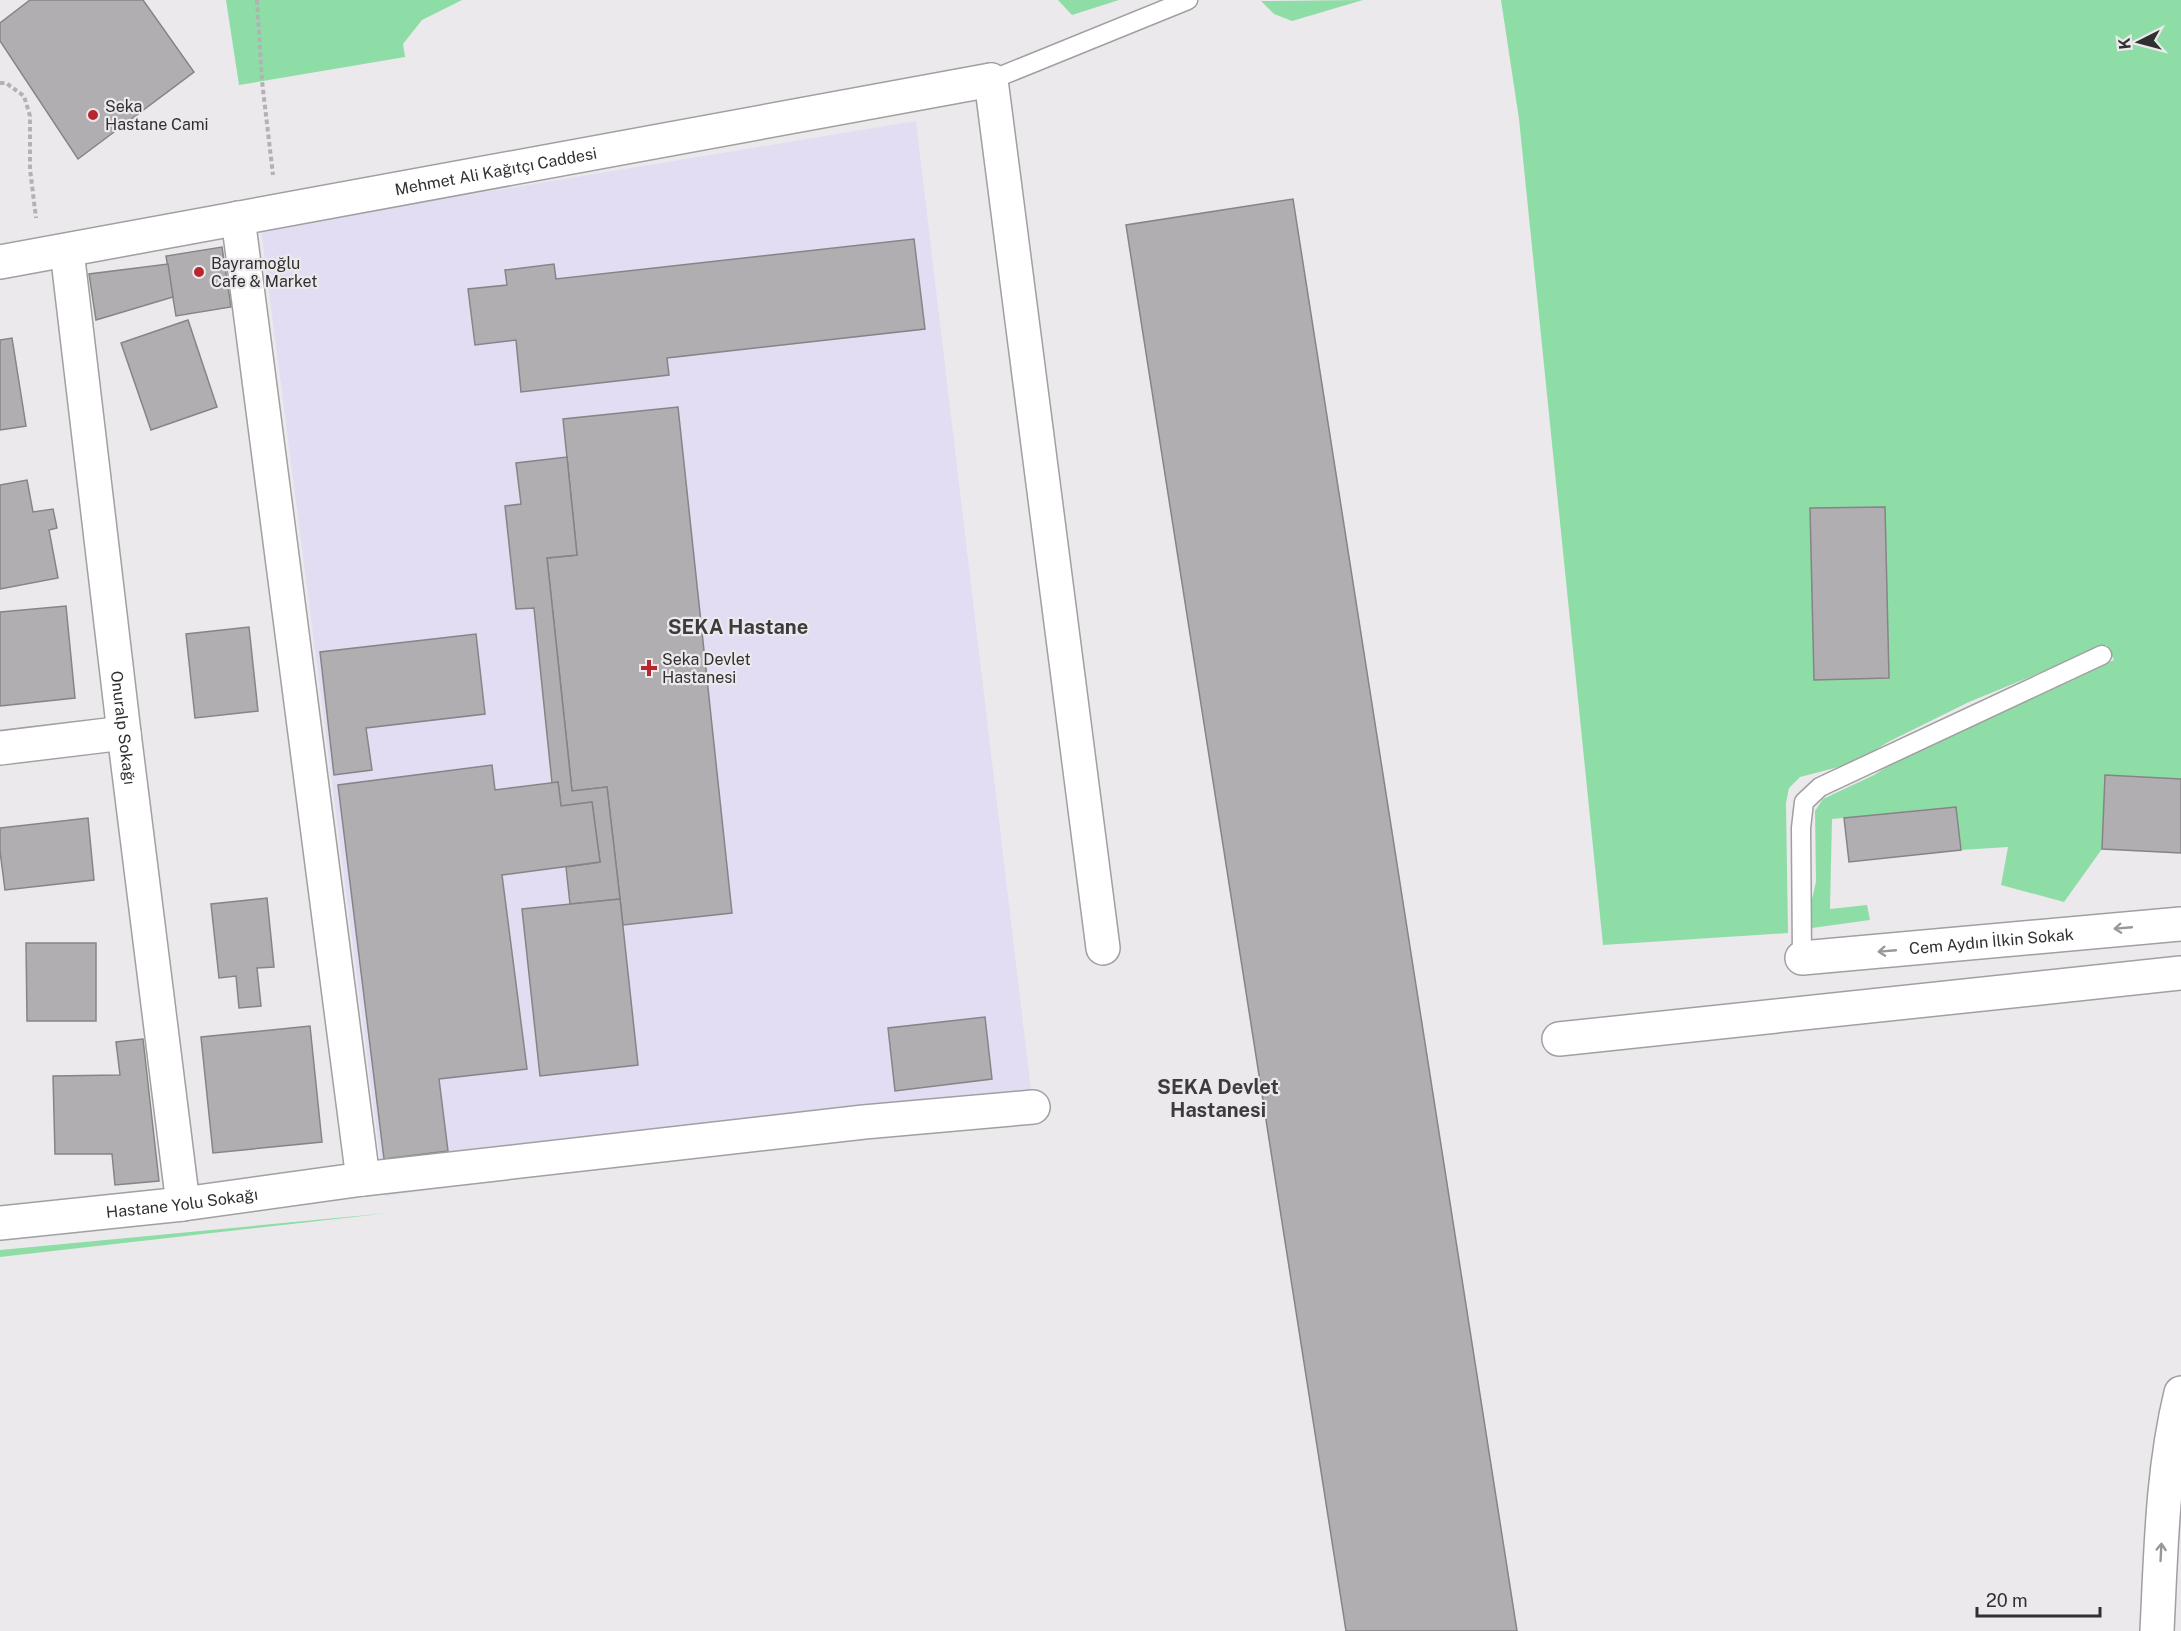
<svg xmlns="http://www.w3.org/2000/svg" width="2181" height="1631" font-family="'Public Sans',sans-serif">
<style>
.medical{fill:#e2ddf3}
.green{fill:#8edda7}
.building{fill:#b0aeb1;stroke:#858486;stroke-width:1.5}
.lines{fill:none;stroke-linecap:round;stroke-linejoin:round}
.lane-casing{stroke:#a19fa1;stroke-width:21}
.street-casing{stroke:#a19fa1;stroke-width:36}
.secondary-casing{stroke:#a19fa1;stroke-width:36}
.path{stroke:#b3b1b3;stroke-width:4;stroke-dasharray:4.5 3;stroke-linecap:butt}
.lane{stroke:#fff;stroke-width:18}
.street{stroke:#fff;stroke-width:33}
.secondary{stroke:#fff;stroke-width:33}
.oneway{stroke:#989898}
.poi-dot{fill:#b82730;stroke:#ece9ec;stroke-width:2}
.labels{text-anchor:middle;stroke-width:4.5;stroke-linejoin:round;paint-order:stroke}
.poi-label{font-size:16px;fill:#313031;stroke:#ece9ec;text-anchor:start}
.street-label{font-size:16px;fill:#313031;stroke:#ece9ec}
.quarter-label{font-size:20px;font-weight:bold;fill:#3d3b3d;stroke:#ece9ec}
</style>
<rect width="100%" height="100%" fill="#ece9ec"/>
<polygon class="medical" points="916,121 1033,1107 385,1196 261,229"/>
<g class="green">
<polygon points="226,0 462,0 422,20 403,44 405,57 239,85"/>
<polygon points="1058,0 1119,0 1072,15"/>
<polygon points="1363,0 1292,21 1274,14 1261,1"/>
<polygon points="1501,0 2181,0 2181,779 2105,775 2102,849 2064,902 2001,885 2008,847 1961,850 1956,807 1832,819 1830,909 1867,905 1870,920 1812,928 1809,911 1816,882 1815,811 1823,799 1874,775 1915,749 2114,660 2107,645 1969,702 1888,742 1854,763 1800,777 1789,788 1786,803 1788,933 1603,945 1519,119"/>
<polygon points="389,1213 0,1257 0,1250"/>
</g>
<g class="building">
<polygon points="30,0 143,0 194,72 78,159 0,41 0,23"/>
<polygon points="1293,199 1517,1631 1346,1631 1126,225"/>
<polygon points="914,239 925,329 667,358 669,375 521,392 516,340 475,345 468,289 507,285 505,270 554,264 556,279"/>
<polygon points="222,247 231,307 176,316 166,256"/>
<polygon points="168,264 173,297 96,320 89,274"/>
<polygon points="188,320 217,407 151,430 121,343"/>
<polygon points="12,338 26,426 0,430 0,340"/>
<polygon points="678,407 732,913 623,925 607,787 572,791 547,558 577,555 563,419"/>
<polygon points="567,457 577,555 547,558 572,791 607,787 620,899 570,904 566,867 600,862 592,802 561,806 558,782 552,783 534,608 516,609 505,506 521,504 516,463"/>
<polygon points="27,480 33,512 53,509 57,528 49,530 58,578 0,589 0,485"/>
<polygon points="1885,507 1889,678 1814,680 1810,508"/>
<polygon points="66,606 75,698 0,706 0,612"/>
<polygon points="249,627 258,711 195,718 186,634"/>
<polygon points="476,634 485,714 366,728 372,770 334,775 320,652"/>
<polygon points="492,765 495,790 558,782 561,806 592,802 600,862 502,875 527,1069 439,1079 448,1151 384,1159 338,785"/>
<polygon points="2105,775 2181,779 2181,853 2102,849"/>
<polygon points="1956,807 1961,850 1849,862 1844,818"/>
<polygon points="88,818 94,880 5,890 0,851 0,828"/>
<polygon points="267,898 274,967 257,968 261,1006 239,1008 236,976 219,978 211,904"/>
<polygon points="620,899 638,1065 540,1076 522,909"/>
<polygon points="26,943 96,943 96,1021 27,1021"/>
<polygon points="985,1017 992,1079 895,1091 888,1028"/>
<polygon points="310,1026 322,1142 213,1153 201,1037"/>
<polygon points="143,1039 159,1181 115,1185 112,1154 55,1154 53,1076 120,1075 116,1042"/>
</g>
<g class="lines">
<g class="lane-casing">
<g id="lane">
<polyline points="991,80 1188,0"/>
<polyline points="1802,958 1801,828 1804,802 1820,787 2102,655"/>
</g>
</g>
<g class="street-casing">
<g id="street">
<polyline points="991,80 1103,948"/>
<polyline points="238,218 363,1179"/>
<path id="s1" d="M67 251 124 733 183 1204"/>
<polyline points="0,748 124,733"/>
<path id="s2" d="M1802 958 2181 924"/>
<polyline points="1559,1039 2181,973"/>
<path id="s3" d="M0 1223 183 1204 363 1179 864 1122 1033 1107"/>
<path d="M2157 1631C2161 1551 2162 1471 2181 1393"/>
</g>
</g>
<g class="secondary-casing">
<g id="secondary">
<path id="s4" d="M0 262 991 80"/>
</g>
</g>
<g class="path">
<polyline points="257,0 262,81 273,175"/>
<polyline points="0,83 6,83 24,96 30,116 30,169 36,218"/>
</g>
<use href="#lane" class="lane"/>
<use href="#street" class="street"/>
<use href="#secondary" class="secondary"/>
</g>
<defs><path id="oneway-shaft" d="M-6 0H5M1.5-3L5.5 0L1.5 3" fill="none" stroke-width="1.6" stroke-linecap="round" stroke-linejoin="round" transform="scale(1.5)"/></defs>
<g class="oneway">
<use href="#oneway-shaft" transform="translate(2123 928) rotate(175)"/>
<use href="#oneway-shaft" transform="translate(1887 951) rotate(175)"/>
<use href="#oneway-shaft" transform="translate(2161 1552) rotate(-87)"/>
</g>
<g class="poi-dot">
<circle cx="93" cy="115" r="6"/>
<circle cx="199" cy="272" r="6"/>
<path d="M646 659h6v6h6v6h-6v6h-6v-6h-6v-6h6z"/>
</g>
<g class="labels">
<g class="poi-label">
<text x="105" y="112">Seka<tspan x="105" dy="18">Hastane Cami</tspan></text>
<text x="211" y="269">Bayramoğlu<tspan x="211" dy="18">Cafe &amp; Market</tspan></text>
<text x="662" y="665">Seka Devlet<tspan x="662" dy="18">Hastanesi</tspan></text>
</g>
<g class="street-label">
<text dy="6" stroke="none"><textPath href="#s4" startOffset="504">Mehmet Ali Kağıtçı Caddesi</textPath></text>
<text dy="6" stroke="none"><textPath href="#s1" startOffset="480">Onuralp Sokağı</textPath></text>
<text dy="6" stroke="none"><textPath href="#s2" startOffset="190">Cem Aydın İlkin Sokak</textPath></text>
<text dy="6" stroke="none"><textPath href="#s3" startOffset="183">Hastane Yolu Sokağı</textPath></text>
</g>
<g class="quarter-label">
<text x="738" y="634">SEKA Hastane</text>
<text x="1218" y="1094">SEKA Devlet<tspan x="1218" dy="23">Hastanesi</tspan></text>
</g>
</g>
<g transform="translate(2139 42) rotate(264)" stroke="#ece9ec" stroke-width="4.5" paint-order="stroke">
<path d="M0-4.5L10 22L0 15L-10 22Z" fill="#313031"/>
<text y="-9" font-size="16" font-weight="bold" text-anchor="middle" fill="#313031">K</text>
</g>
<path d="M1977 1607v9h123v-9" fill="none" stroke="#313031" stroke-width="3"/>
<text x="1986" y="1607" font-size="18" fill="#313031" stroke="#ece9ec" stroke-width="4.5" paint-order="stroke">20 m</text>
</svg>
